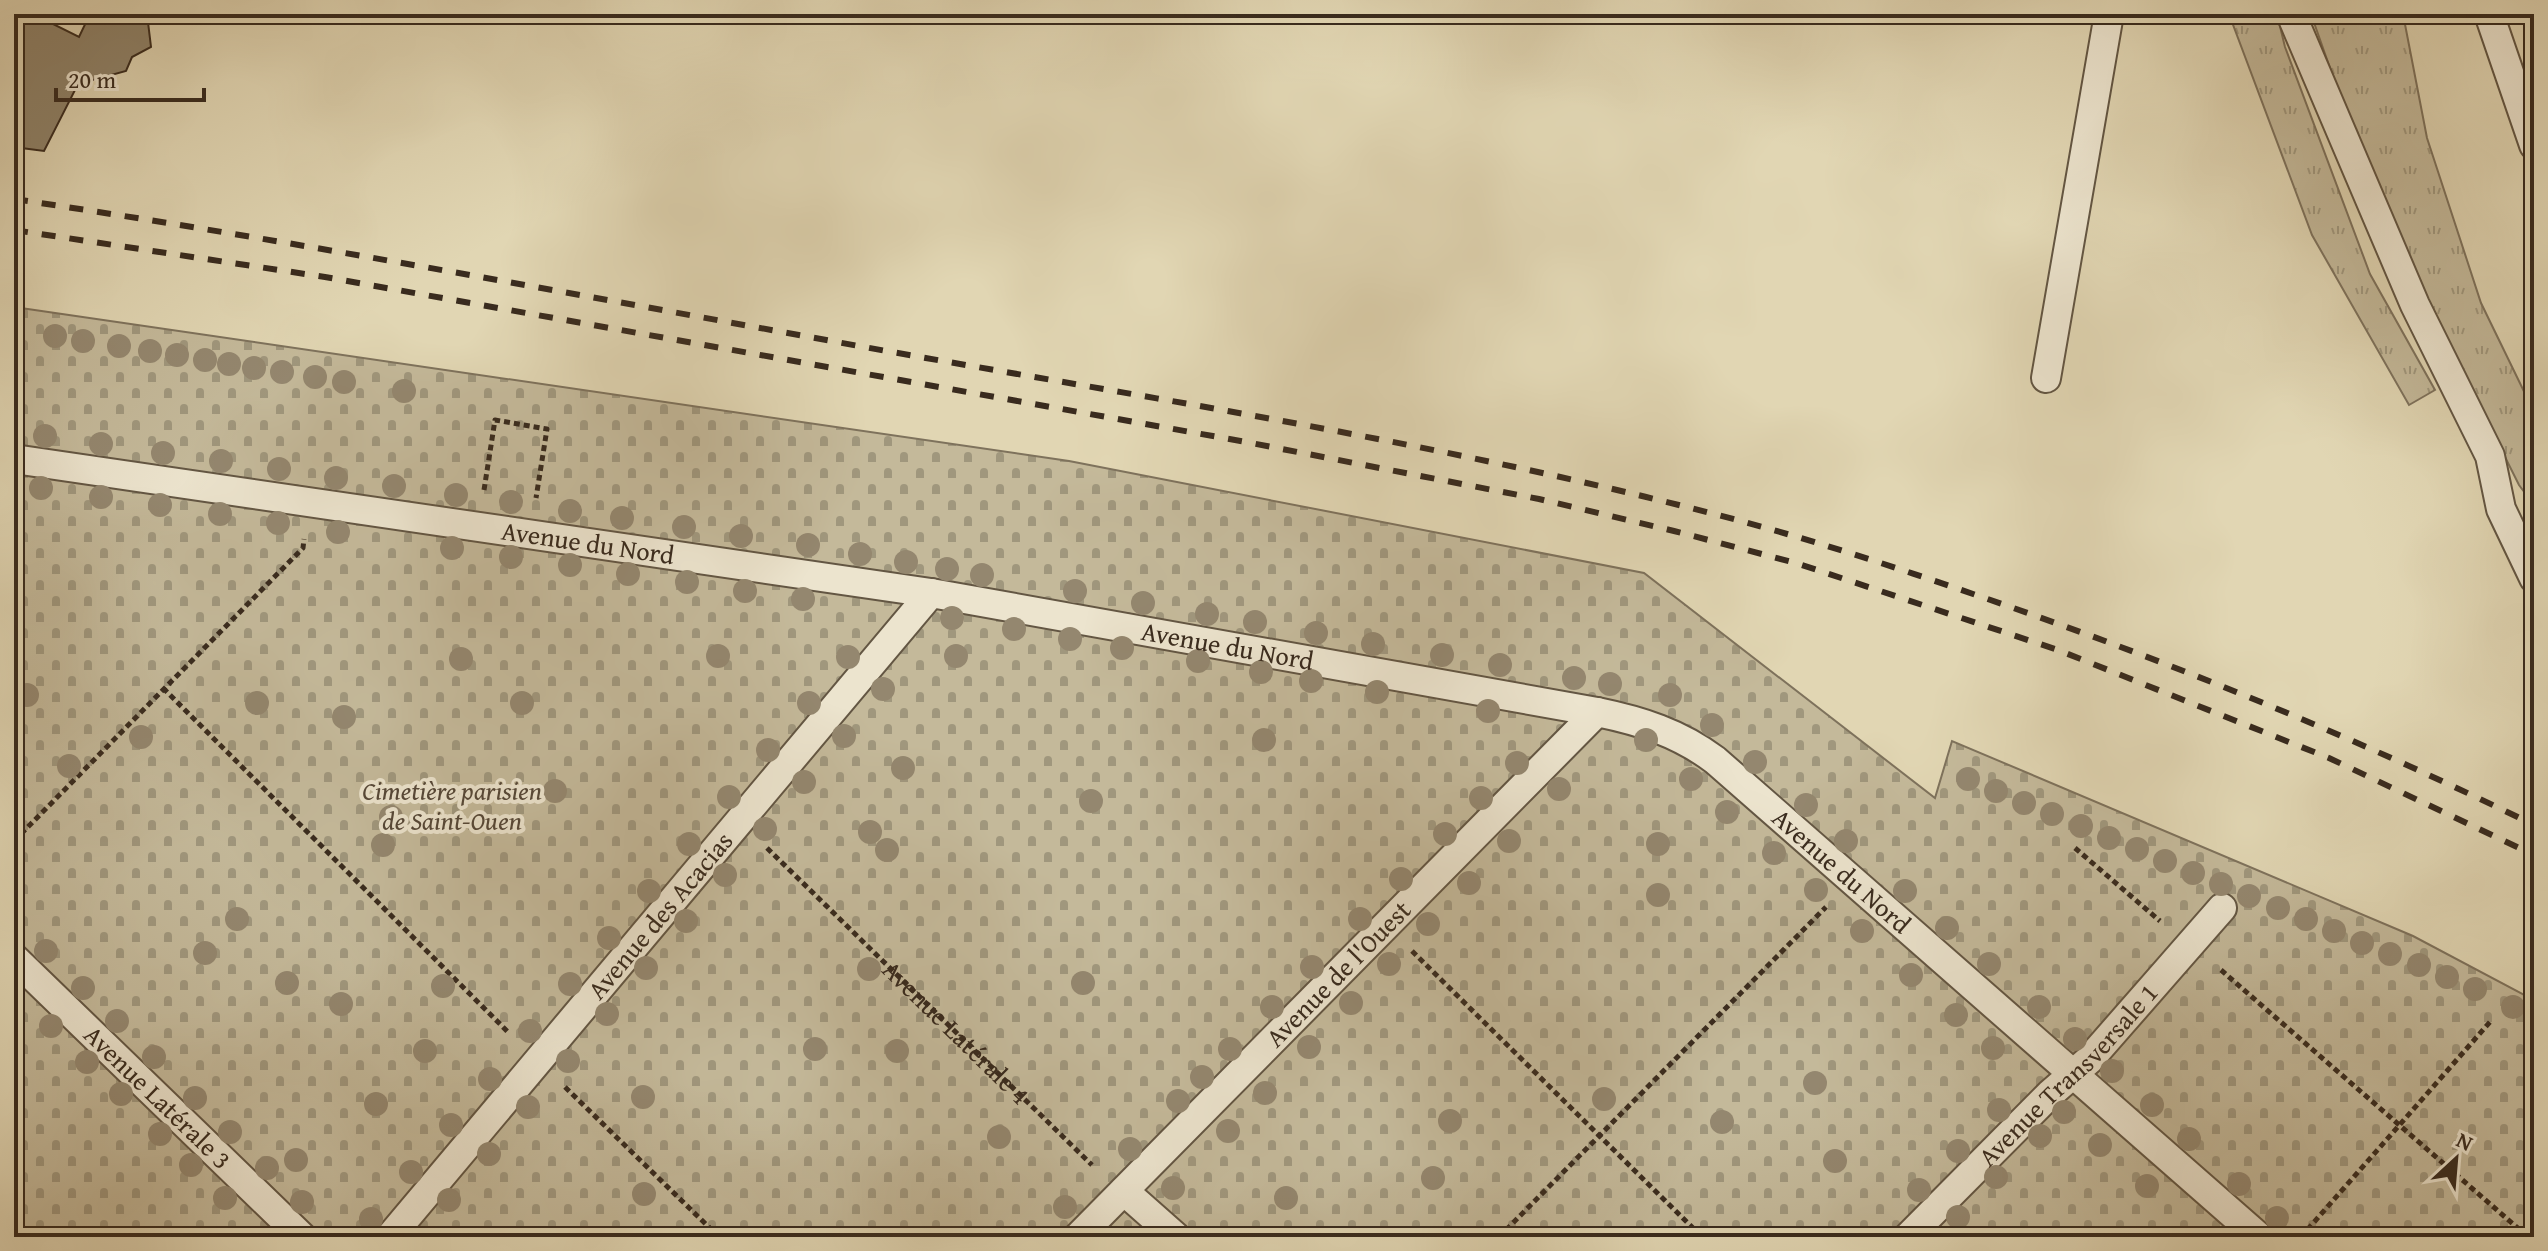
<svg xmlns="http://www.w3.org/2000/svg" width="2548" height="1251" font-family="'Gentium Book Plus',serif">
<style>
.grass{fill:url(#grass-tufts);stroke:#7e725c;stroke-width:2}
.cemetery{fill:url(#cemetery-stones);stroke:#7e725c;stroke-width:2}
.building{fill:#90846b;stroke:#392b1e;stroke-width:2}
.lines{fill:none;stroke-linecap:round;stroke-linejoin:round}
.service-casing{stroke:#635643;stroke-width:32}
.path{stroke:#392b1e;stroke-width:5;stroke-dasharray:6 4;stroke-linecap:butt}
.service{stroke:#ece4ce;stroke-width:28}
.rail{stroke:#392b1e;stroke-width:6;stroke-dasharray:14 14;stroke-linecap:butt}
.tree{fill:#94876f}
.labels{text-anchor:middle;stroke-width:8;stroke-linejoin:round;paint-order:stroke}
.street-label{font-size:26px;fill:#392b1e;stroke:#ece4ce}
.park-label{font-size:26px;font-style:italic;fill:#554737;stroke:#ece4ce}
</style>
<defs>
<pattern id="grass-tufts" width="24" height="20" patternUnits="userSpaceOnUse" patternTransform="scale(2)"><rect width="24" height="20" fill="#c4b99a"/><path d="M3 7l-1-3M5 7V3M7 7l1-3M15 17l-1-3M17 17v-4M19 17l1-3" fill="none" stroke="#a0977d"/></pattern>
<pattern id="cemetery-stones" width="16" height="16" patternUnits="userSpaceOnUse" patternTransform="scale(2)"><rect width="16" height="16" fill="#c4b99a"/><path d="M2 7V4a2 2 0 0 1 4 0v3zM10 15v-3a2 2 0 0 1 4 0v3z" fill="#a0977d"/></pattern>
</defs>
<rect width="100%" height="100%" fill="#e1d6b3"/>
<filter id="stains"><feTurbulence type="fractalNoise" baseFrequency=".0025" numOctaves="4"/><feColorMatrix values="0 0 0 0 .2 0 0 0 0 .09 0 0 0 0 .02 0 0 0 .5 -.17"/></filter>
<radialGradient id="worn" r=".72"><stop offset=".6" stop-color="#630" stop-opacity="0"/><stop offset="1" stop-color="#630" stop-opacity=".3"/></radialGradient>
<g class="grass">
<polygon points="2229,14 2277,14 2285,47 2370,274 2435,390 2409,405 2312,235"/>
<polygon points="2311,14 2403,14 2427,138 2481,303 2534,412 2534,505 2519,485 2434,315 2350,125"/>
</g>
<polygon class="cemetery" points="14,307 1069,461 1644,573 1935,798 1952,741 2413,936 2534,1000 2534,1237 14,1237"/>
<polygon class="building" points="14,14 33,14 79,37 90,14 147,14 151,47 132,57 126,71 78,84 44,151 14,147"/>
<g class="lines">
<g class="service-casing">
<g id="service">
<polyline points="2291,14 2415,305 2490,456 2501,509 2534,578"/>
<polyline points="2489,14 2534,145"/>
<polyline points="2046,378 2109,14"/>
<path id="s2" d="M14 459 931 593 1597 712C1641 721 1679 733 1715 760L2259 1237"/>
<path id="s3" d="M14 958 302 1237"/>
<polyline points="1124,1191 1176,1237"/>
<path id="s4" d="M390 1237 931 593"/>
<path id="s5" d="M1078 1237 1597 712"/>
<path id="s6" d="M1908 1237 2050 1094 2089 1060 2222 908"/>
</g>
</g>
<g class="path">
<polyline points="484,490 495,420 547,429 536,498"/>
<polyline points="163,688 509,1033"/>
<polyline points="14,841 303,548 304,539"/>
<path id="s1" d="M767 848 1092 1165"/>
<polyline points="2075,848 2160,921"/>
<polyline points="1412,951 1702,1237"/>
<polyline points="2221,970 2528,1237"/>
<polyline points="565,1087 719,1237"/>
<polyline points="1499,1237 1826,907"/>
<polyline points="2301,1237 2490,1022"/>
</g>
<use href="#service" class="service"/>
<g class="rail">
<path d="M14 199C308 243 599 299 892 352 1167 401 1444 444 1714 514 1812 539 1907 571 2002 604 2183 667 2361 740 2534 825"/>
<polyline points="14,230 325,277 1246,442 1539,499 1674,531 1796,563 2058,650 2329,758 2534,855"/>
</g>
</g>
<g class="tree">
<circle cx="55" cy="336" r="12"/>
<circle cx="83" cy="341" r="12"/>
<circle cx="119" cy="346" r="12"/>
<circle cx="150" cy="351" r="12"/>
<circle cx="177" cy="355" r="12"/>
<circle cx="205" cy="360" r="12"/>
<circle cx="229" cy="364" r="12"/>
<circle cx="254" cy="368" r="12"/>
<circle cx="282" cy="372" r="12"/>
<circle cx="315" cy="377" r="12"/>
<circle cx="344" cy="382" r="12"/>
<circle cx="404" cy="391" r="12"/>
<circle cx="45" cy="436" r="12"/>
<circle cx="101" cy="444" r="12"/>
<circle cx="163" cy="453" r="12"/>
<circle cx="221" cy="461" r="12"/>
<circle cx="279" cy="469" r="12"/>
<circle cx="336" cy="478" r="12"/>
<circle cx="394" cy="486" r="12"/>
<circle cx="41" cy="488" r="12"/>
<circle cx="456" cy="495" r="12"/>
<circle cx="101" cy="497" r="12"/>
<circle cx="511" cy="502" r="12"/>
<circle cx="160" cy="505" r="12"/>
<circle cx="570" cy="511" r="12"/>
<circle cx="220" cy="514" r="12"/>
<circle cx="622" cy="518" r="12"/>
<circle cx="278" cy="523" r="12"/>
<circle cx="684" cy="527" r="12"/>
<circle cx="338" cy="532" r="12"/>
<circle cx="741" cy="536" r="12"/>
<circle cx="808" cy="545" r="12"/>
<circle cx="452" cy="548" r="12"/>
<circle cx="860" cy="554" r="12"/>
<circle cx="511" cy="557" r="12"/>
<circle cx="906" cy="562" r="12"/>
<circle cx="570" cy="565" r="12"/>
<circle cx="947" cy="569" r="12"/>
<circle cx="628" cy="574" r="12"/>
<circle cx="982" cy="575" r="12"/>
<circle cx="687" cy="582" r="12"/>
<circle cx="745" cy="591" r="12"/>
<circle cx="1075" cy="591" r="12"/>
<circle cx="803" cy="599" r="12"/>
<circle cx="1143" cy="603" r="12"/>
<circle cx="1207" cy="614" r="12"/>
<circle cx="952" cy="618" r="12"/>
<circle cx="1255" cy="622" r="12"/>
<circle cx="1014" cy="629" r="12"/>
<circle cx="1316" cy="633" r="12"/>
<circle cx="1070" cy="639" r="12"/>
<circle cx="1373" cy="644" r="12"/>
<circle cx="1122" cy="648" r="12"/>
<circle cx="1442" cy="655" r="12"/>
<circle cx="718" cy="656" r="12"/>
<circle cx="956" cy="656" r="12"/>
<circle cx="848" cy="657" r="12"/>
<circle cx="461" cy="659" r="12"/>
<circle cx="1198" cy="661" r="12"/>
<circle cx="1500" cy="665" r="12"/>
<circle cx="1261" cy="672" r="12"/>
<circle cx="1574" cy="678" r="12"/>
<circle cx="1311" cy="681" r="12"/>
<circle cx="1610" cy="684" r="12"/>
<circle cx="883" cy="689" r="12"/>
<circle cx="1377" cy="692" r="12"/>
<circle cx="27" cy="695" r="12"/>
<circle cx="1670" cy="695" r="12"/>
<circle cx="257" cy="703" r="12"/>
<circle cx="522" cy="703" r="12"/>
<circle cx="809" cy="703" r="12"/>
<circle cx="1488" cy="711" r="12"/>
<circle cx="344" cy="717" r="12"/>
<circle cx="1712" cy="725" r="12"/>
<circle cx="844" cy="736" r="12"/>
<circle cx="141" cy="737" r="12"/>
<circle cx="1264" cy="740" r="12"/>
<circle cx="1646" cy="740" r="12"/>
<circle cx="768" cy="750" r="12"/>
<circle cx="1755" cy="762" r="12"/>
<circle cx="1517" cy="763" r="12"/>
<circle cx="69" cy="766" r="12"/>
<circle cx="903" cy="768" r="12"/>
<circle cx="1691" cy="779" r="12"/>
<circle cx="1968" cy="779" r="12"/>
<circle cx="804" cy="782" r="12"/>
<circle cx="1559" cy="789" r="12"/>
<circle cx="555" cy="791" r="12"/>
<circle cx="1996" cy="791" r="12"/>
<circle cx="729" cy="797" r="12"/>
<circle cx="1481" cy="798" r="12"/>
<circle cx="1091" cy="801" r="12"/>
<circle cx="2024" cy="803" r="12"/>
<circle cx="1806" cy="805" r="12"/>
<circle cx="1727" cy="812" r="12"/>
<circle cx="2052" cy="814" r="12"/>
<circle cx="391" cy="817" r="12"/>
<circle cx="2081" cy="826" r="12"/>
<circle cx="765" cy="829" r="12"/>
<circle cx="870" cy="832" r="12"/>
<circle cx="1445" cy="834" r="12"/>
<circle cx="2109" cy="838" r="12"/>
<circle cx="1509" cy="841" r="12"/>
<circle cx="1846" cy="841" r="12"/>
<circle cx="689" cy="844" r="12"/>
<circle cx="1658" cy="844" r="12"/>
<circle cx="383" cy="845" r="12"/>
<circle cx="2137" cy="849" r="12"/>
<circle cx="887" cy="850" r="12"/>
<circle cx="1774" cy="853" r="12"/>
<circle cx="2165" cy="861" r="12"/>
<circle cx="2193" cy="873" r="12"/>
<circle cx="725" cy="875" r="12"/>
<circle cx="1401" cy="879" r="12"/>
<circle cx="1469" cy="883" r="12"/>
<circle cx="2221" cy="884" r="12"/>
<circle cx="1816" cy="890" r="12"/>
<circle cx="649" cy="891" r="12"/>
<circle cx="1905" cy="891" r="12"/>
<circle cx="1658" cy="895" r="12"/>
<circle cx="2249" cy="896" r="12"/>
<circle cx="2278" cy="908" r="12"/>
<circle cx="237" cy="919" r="12"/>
<circle cx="1360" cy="919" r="12"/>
<circle cx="2306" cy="919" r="12"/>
<circle cx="686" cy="921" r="12"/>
<circle cx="1428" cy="924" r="12"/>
<circle cx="1947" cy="928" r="12"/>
<circle cx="1862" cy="931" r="12"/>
<circle cx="2334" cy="931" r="12"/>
<circle cx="609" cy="938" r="12"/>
<circle cx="2362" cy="943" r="12"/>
<circle cx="46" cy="951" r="12"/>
<circle cx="205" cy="953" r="12"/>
<circle cx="2390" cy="954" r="12"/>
<circle cx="1389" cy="964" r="12"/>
<circle cx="1989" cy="964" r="12"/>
<circle cx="2419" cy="965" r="12"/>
<circle cx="1312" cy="967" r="12"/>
<circle cx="646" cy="968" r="12"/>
<circle cx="869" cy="969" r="12"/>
<circle cx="1911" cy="975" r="12"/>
<circle cx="2447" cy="977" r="12"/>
<circle cx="287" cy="983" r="12"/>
<circle cx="1083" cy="983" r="12"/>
<circle cx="570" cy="984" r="12"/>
<circle cx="443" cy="986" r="12"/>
<circle cx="83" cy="988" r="12"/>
<circle cx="2475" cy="989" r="12"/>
<circle cx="1351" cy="1003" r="12"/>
<circle cx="341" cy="1004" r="12"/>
<circle cx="1272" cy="1007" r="12"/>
<circle cx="2039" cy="1007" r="12"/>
<circle cx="2513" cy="1007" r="12"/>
<circle cx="607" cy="1014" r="12"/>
<circle cx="1956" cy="1015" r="12"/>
<circle cx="117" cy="1021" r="12"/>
<circle cx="51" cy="1026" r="12"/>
<circle cx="530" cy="1031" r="12"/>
<circle cx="2075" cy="1039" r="12"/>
<circle cx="1309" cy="1047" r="12"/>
<circle cx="1993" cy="1048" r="12"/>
<circle cx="815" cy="1049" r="12"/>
<circle cx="1230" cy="1049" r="12"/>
<circle cx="425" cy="1051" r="12"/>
<circle cx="897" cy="1051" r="12"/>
<circle cx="154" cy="1057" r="12"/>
<circle cx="568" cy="1061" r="12"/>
<circle cx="87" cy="1062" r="12"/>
<circle cx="2112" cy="1071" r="12"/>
<circle cx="1202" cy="1077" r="12"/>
<circle cx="490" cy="1079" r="12"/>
<circle cx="1815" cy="1083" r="12"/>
<circle cx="1265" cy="1093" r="12"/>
<circle cx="121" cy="1094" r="12"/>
<circle cx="643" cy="1097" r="12"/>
<circle cx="195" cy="1098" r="12"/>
<circle cx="1604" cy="1099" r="12"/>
<circle cx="1178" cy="1101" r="12"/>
<circle cx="376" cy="1104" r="12"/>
<circle cx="2152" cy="1105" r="12"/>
<circle cx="528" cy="1107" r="12"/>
<circle cx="1999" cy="1110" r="12"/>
<circle cx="2064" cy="1112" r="12"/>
<circle cx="1450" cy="1121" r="12"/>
<circle cx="1722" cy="1122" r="12"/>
<circle cx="451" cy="1125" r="12"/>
<circle cx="1228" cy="1131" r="12"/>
<circle cx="230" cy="1132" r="12"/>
<circle cx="160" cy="1134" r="12"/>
<circle cx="2040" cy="1136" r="12"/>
<circle cx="999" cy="1137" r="12"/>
<circle cx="2189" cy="1139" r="12"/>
<circle cx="2100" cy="1145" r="12"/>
<circle cx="1130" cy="1149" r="12"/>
<circle cx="1958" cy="1151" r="12"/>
<circle cx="489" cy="1154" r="12"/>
<circle cx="296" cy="1160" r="12"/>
<circle cx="1835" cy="1161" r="12"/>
<circle cx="191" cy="1165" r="12"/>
<circle cx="267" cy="1168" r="12"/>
<circle cx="411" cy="1172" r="12"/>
<circle cx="1996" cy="1177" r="12"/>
<circle cx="1433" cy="1178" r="12"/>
<circle cx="2239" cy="1184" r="12"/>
<circle cx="2147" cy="1186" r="12"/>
<circle cx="1173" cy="1188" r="12"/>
<circle cx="1919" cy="1190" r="12"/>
<circle cx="644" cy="1194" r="12"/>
<circle cx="225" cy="1198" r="12"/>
<circle cx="1286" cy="1198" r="12"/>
<circle cx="449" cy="1200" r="12"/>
<circle cx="302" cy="1202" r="12"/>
<circle cx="1065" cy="1207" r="12"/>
<circle cx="1958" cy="1217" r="12"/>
<circle cx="2277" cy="1218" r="12"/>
<circle cx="371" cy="1219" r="12"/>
</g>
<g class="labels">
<g class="street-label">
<text dy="9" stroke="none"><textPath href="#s2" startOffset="580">Avenue du Nord</textPath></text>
<text dy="9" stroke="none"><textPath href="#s2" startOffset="1228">Avenue du Nord</textPath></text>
<text dy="9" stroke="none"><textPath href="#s2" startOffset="1900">Avenue du Nord</textPath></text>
<text dy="9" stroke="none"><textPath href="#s4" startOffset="420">Avenue des Acacias</textPath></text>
<text dy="9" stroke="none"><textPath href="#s5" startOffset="370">Avenue de l'Ouest</textPath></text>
<text dy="9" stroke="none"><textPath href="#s1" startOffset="264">Avenue Latérale 4</textPath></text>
<text dy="9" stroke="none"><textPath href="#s6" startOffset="228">Avenue Transversale 1</textPath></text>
<text dy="9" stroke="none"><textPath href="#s3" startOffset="200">Avenue Latérale 3</textPath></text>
</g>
<g class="park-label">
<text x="452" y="800">Cimetière parisien<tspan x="452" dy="30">de Saint-Ouen</tspan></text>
</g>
</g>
<rect width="2548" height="1251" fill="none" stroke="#e1d6b3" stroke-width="48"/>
<rect x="16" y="16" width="2516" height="1219" fill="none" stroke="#392b1e" stroke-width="4"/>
<rect x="24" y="24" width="2500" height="1203" fill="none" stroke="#392b1e" stroke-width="2"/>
<g transform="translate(2456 1159) rotate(26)" stroke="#ece4ce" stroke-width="6" paint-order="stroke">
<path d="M0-6L14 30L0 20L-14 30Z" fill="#392b1e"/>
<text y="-12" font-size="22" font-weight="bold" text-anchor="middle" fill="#392b1e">N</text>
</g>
<path d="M56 88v12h148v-12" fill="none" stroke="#392b1e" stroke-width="4"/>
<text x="68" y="88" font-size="24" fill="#392b1e" stroke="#ece4ce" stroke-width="6" paint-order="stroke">20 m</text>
<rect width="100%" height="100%" filter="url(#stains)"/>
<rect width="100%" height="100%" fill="url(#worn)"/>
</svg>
